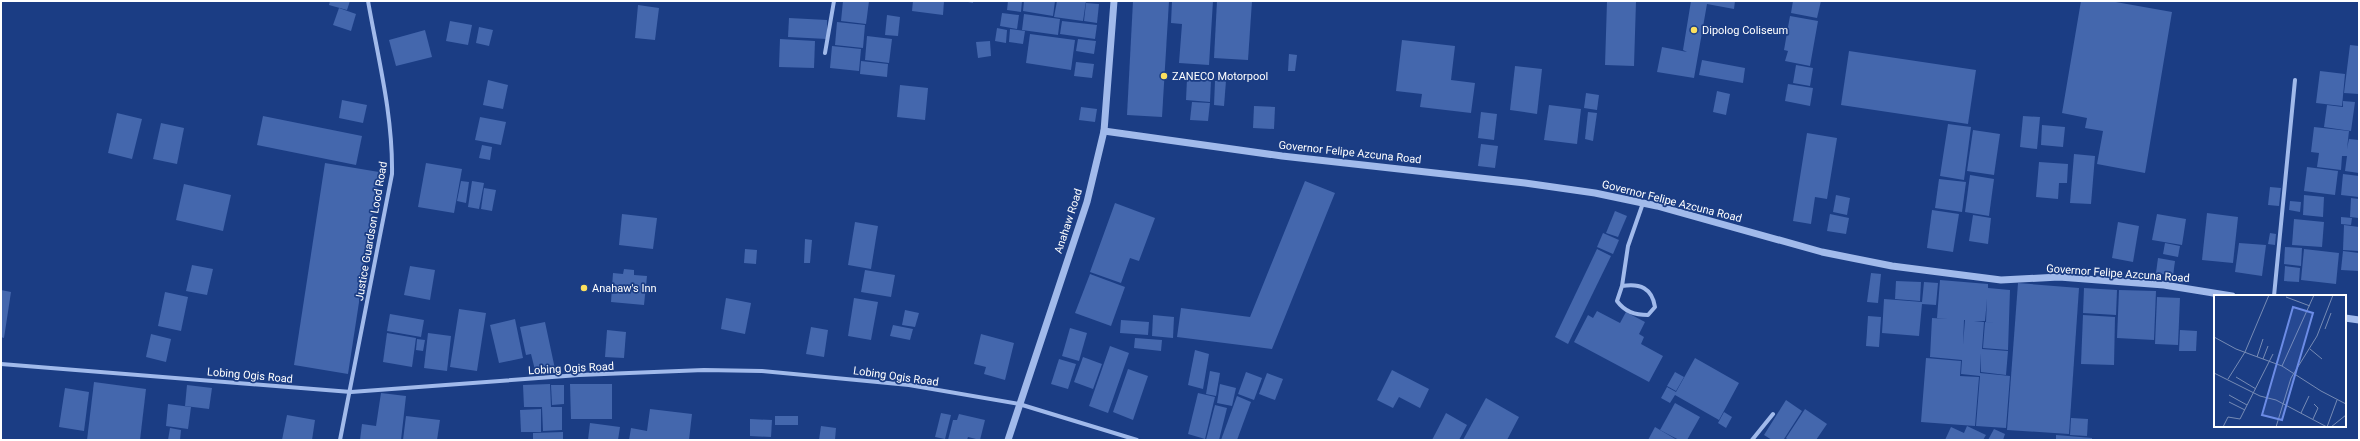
<svg xmlns="http://www.w3.org/2000/svg" width="2360" height="441" font-family="Roboto,sans-serif">
<style>
.building{fill:#4467ad;fill-rule:evenodd}
.lines{fill:none;stroke-linecap:round;stroke-linejoin:round}
.minor{stroke:#a1baeb;stroke-width:4}
.tertiary{stroke:#a1baeb;stroke-width:7}
.poi-dot{fill:#fce05e;stroke:#1b3d84;stroke-width:1.5}
.labels{text-anchor:middle;stroke-width:3.5;stroke-linejoin:round;paint-order:stroke}
.poi-label{font-size:11px;fill:#fff;stroke:#1b3d84;text-anchor:start}
.street-label{font-size:11px;fill:#fff;stroke:#1b3d84}
.inset-road{fill:none;stroke:#768bb5;stroke-width:1}
.view{fill:#6c8ce6;fill-opacity:0.15;stroke:#6c8ce6;stroke-width:2}
.inset-edge{fill:none;stroke:#fff;stroke-width:2}
</style>
<rect width="100%" height="100%" fill="#1b3d84"/>
<g class="building">
<polygon points="330,1 350,1 347,10 329,5"/>
<polygon points="843,1 869,1 866,24 841,21"/>
<polygon points="913,1 944,1 943,15 912,11"/>
<polygon points="963,1 973,1 973,3"/>
<polygon points="1008,1 1022,1 1021,12 1007,10"/>
<polygon points="1024,1 1055,1 1053,16 1023,11"/>
<polygon points="1057,1 1086,1 1083,21 1054,17"/>
<polygon points="1133,1 1169,1 1162,117 1127,115"/>
<polygon points="1172,1 1213,1 1209,65 1179,63 1182,24 1171,23"/>
<polygon points="1217,1 1252,1 1248,60 1214,58"/>
<polygon points="1607,1 1636,1 1634,66 1605,65"/>
<polygon points="1691,1 1735,1 1734,9 1707,4 1694,78 1657,72 1662,47 1687,52 1683,50"/>
<polygon points="1793,1 1821,1 1817,18 1791,13"/>
<polygon points="2081,1 2110,1 2172,12 2145,173 2097,164 2103,131 2085,128 2087,118 2062,113"/>
<polygon points="1086,3 1099,4 1097,23 1084,21"/>
<polygon points="638,5 659,8 655,40 635,38"/>
<polygon points="339,8 356,14 351,31 333,25"/>
<polygon points="1002,13 1019,15 1017,29 1000,26"/>
<polygon points="1024,14 1060,19 1058,35 1022,30"/>
<polygon points="887,15 900,17 898,36 885,35"/>
<polygon points="1790,16 1818,21 1810,66 1785,61 1788,51 1784,50"/>
<polygon points="789,18 827,20 827,39 788,37"/>
<polygon points="450,21 472,25 468,45 446,41"/>
<polygon points="1062,21 1097,25 1095,39 1060,34"/>
<polygon points="837,22 865,25 863,48 835,45"/>
<polygon points="479,27 493,30 489,46 476,43"/>
<polygon points="997,28 1007,30 1006,43 995,41"/>
<polygon points="1010,29 1025,31 1023,44 1009,42"/>
<polygon points="425,30 432,57 396,66 389,40"/>
<polygon points="1030,34 1075,40 1071,70 1026,63"/>
<polygon points="867,36 892,39 889,63 865,60"/>
<polygon points="780,39 815,41 814,68 779,67"/>
<polygon points="1078,39 1096,41 1094,54 1076,51"/>
<polygon points="1402,40 1455,46 1451,80 1475,83 1471,113 1420,107 1422,94 1396,91"/>
<polygon points="990,41 991,56 978,58 976,42"/>
<polygon points="2350,45 2359,46 2359,94 2344,93"/>
<polygon points="832,46 861,49 859,71 830,68"/>
<polygon points="1849,51 1976,70 1968,124 1841,105"/>
<polygon points="1289,54 1297,55 1295,71 1288,71"/>
<polygon points="1702,60 1745,68 1743,83 1699,75"/>
<polygon points="861,61 888,64 887,77 860,74"/>
<polygon points="1076,62 1094,64 1092,78 1074,76"/>
<polygon points="1796,65 1813,68 1810,86 1793,83"/>
<polygon points="1515,66 1542,69 1537,114 1510,110"/>
<polygon points="2320,71 2345,74 2342,106 2316,103"/>
<polygon points="1187,79 1211,80 1210,102 1186,100"/>
<polygon points="488,80 508,85 503,109 483,105"/>
<polygon points="1215,81 1226,81 1224,106 1214,105"/>
<polygon points="1788,84 1813,88 1810,106 1785,101"/>
<polygon points="900,85 928,88 925,120 897,117"/>
<polygon points="1717,91 1730,94 1726,115 1713,112"/>
<polygon points="1586,93 1599,95 1597,110 1584,108"/>
<polygon points="342,100 367,105 363,123 339,118"/>
<polygon points="2343,101 2355,102 2351,131 2324,127 2327,105 2343,107"/>
<polygon points="1192,102 1210,103 1208,121 1190,120"/>
<polygon points="1549,105 1581,109 1577,144 1544,140"/>
<polygon points="1254,106 1275,107 1274,129 1253,128"/>
<polygon points="1081,107 1097,109 1095,122 1079,120"/>
<polygon points="1481,112 1497,114 1494,140 1478,138"/>
<polygon points="1588,112 1597,113 1593,141 1585,139"/>
<polygon points="117,113 142,119 132,159 108,153"/>
<polygon points="263,116 362,136 356,165 257,145"/>
<polygon points="2023,116 2040,117 2037,149 2020,147"/>
<polygon points="480,117 506,122 501,145 475,140"/>
<polygon points="161,123 184,128 177,164 153,159"/>
<polygon points="1948,124 1971,127 1964,180 1940,176"/>
<polygon points="2042,125 2065,127 2063,147 2041,145"/>
<polygon points="2314,127 2349,131 2347,149 2349,139 2359,140 2359,173 2345,171 2347,156 2342,156 2341,170 2317,167 2319,153 2311,152"/>
<polygon points="1973,130 2000,134 1994,175 1967,171"/>
<polygon points="1807,133 1837,138 1827,199 1815,197 1811,224 1793,221"/>
<polygon points="1481,144 1498,146 1495,168 1478,166"/>
<polygon points="482,145 492,147 490,160 479,158"/>
<polygon points="2074,154 2095,156 2091,204 2070,203"/>
<polygon points="2039,162 2068,164 2067,183 2059,183 2058,199 2036,197"/>
<polygon points="325,163 379,172 348,374 294,365"/>
<polygon points="426,163 462,169 454,213 418,207"/>
<polygon points="2307,167 2338,171 2335,195 2304,191"/>
<polygon points="2343,174 2359,176 2359,197 2341,195"/>
<polygon points="1970,175 1994,179 1989,216 1965,212"/>
<polygon points="1939,179 1966,182 1962,212 1935,208"/>
<polygon points="461,181 469,182 466,203 457,201"/>
<polygon points="472,181 484,183 479,209 468,207"/>
<polygon points="1305,181 1335,193 1272,349 1177,337 1181,308 1250,317"/>
<polygon points="184,184 231,195 223,231 176,220"/>
<polygon points="2270,187 2281,188 2279,206 2268,205"/>
<polygon points="484,188 496,190 492,211 481,209"/>
<polygon points="1836,195 1850,198 1847,215 1833,212"/>
<polygon points="2304,195 2324,197 2323,217 2303,215"/>
<polygon points="2351,198 2359,199 2359,218 2350,217"/>
<polygon points="2290,201 2301,202 2300,212 2289,210"/>
<polygon points="1115,203 1155,218 1139,261 1130,258 1121,283 1090,272"/>
<polygon points="1932,210 1959,214 1953,252 1927,248"/>
<polygon points="1615,211 1627,216 1618,237 1606,233"/>
<polygon points="2207,213 2238,217 2233,263 2202,260"/>
<polygon points="622,214 657,218 653,249 619,245"/>
<polygon points="1830,214 1849,218 1846,234 1827,231"/>
<polygon points="2157,214 2186,219 2182,245 2152,240"/>
<polygon points="1973,215 1991,218 1988,244 1969,241"/>
<polygon points="2341,217 2352,218 2351,225 2341,224"/>
<polygon points="2294,219 2324,222 2322,247 2292,245"/>
<polygon points="855,222 878,226 871,269 848,265"/>
<polygon points="2118,222 2139,226 2133,262 2112,258"/>
<polygon points="2344,225 2359,227 2359,251 2343,250"/>
<polygon points="1603,233 1619,240 1613,254 1597,247"/>
<polygon points="2270,233 2276,234 2275,245 2268,244"/>
<polygon points="805,239 812,240 810,263 804,263"/>
<polygon points="2165,243 2180,246 2178,257 2163,254"/>
<polygon points="2239,243 2266,245 2262,276 2235,272"/>
<polygon points="2285,247 2302,248 2301,266 2284,264"/>
<polygon points="745,249 757,250 756,264 744,263"/>
<polygon points="1597,249 1611,256 1568,344 1555,337"/>
<polygon points="2304,249 2339,253 2336,284 2301,280"/>
<polygon points="2343,251 2359,253 2359,271 2341,270"/>
<polygon points="2158,258 2175,261 2173,276 2156,273"/>
<polygon points="192,265 213,269 207,295 186,291"/>
<polygon points="410,266 435,270 430,300 404,295"/>
<polygon points="2285,266 2300,268 2299,282 2284,281"/>
<polygon points="624,269 634,270 634,275 647,276 644,305 611,302 613,273 623,274"/>
<polygon points="865,270 895,275 891,297 861,292"/>
<polygon points="1871,273 1881,274 1878,303 1867,302"/>
<polygon points="1090,274 1125,287 1111,326 1075,313"/>
<path d="M1940 280 1988 284V288L2010 290 2008 350 1983 348 1985 322 1997 323 1986 322 1987 299 1985 321H1974L1984 322 1982 349 2008 351 2006 375 1981 372V353L1980 373 2010 376 2006 428 1976 426 1980 376 1961 374 1962 360 1930 357 1932 318 1948 319 1937 318ZM1964 320H1965L1963 345Z"/>
<polygon points="1896,281 1921,282 1920,301 1895,299"/>
<polygon points="1924,282 1938,283 1936,305 1922,304 1919,336 1882,333 1884,299 1922,302"/>
<polygon points="2018,283 2079,288 2069,434 2007,430"/>
<polygon points="2084,288 2117,290 2116,315 2083,313"/>
<polygon points="1,290 11,292 4,338 1,337"/>
<polygon points="2119,290 2156,291 2154,340 2117,338"/>
<polygon points="165,292 188,297 181,331 158,326"/>
<polygon points="2157,297 2180,298 2178,345 2155,344"/>
<polygon points="726,298 751,303 745,334 721,329"/>
<polygon points="854,298 878,302 871,340 848,336"/>
<polygon points="459,309 486,313 477,371 450,367"/>
<polygon points="905,310 919,313 915,327 902,325"/>
<polygon points="1597,311 1620,323 1626,312 1645,322 1639,334 1644,337 1641,344 1663,356 1649,382 1574,342 1588,315 1593,318"/>
<polygon points="390,314 424,320 421,337 387,331"/>
<polygon points="1153,315 1174,317 1173,338 1152,336"/>
<polygon points="2083,315 2115,317 2114,365 2081,364"/>
<polygon points="1868,316 1881,317 1879,347 1866,346"/>
<polygon points="515,319 523,358 499,363 490,325"/>
<polygon points="1121,320 1149,322 1148,335 1120,333"/>
<polygon points="545,322 555,369 536,374 531,354 526,355 520,327"/>
<polygon points="893,325 913,329 910,340 890,336"/>
<polygon points="811,327 828,330 824,357 806,354"/>
<polygon points="1070,328 1087,333 1079,361 1062,356"/>
<polygon points="607,330 626,332 624,358 605,357"/>
<polygon points="2180,330 2197,331 2196,351 2179,351"/>
<polygon points="387,333 416,338 412,367 383,362"/>
<polygon points="428,333 451,336 447,371 424,368"/>
<polygon points="151,334 171,339 166,362 146,357"/>
<polygon points="981,334 1014,343 1005,380 984,374 986,367 974,364"/>
<polygon points="1135,338 1162,340 1161,351 1134,348"/>
<polygon points="417,339 425,340 423,351 416,350"/>
<polygon points="1110,346 1129,353 1108,413 1089,406"/>
<polygon points="1195,350 1209,354 1203,389 1188,385"/>
<polygon points="1083,357 1102,364 1093,389 1074,382"/>
<polygon points="1695,358 1739,383 1719,420 1675,395 1670,403 1661,398 1667,387 1676,392"/>
<polygon points="1926,358 1961,361 1960,376 1979,377 1975,426 1921,422"/>
<polygon points="1059,359 1076,364 1068,389 1051,384"/>
<polygon points="1128,369 1148,376 1133,420 1113,412"/>
<polygon points="1392,370 1429,389 1420,408 1399,397 1393,408 1377,400"/>
<polygon points="1210,371 1220,373 1216,396 1206,394"/>
<polygon points="1246,372 1262,378 1254,400 1238,394"/>
<polygon points="1675,372 1684,377 1676,391 1667,386"/>
<polygon points="1267,373 1283,379 1275,400 1259,394"/>
<polygon points="94,382 146,389 140,440 87,440"/>
<polygon points="550,384 551,407 562,407 562,430 543,431 542,407 524,407 523,385"/>
<polygon points="570,384 612,384 612,419 571,419"/>
<polygon points="1220,384 1236,388 1232,406 1217,403"/>
<polygon points="187,385 212,388 209,409 185,406"/>
<polygon points="551,385 564,385 564,404 552,405"/>
<polygon points="65,388 89,392 84,431 59,427"/>
<polygon points="381,393 406,396 401,440 360,440 362,424 376,426"/>
<polygon points="1198,393 1215,397 1205,439 1188,434"/>
<polygon points="1237,396 1251,402 1237,440 1221,440"/>
<polygon points="1486,398 1519,417 1507,440 1463,440"/>
<polygon points="1786,400 1802,411 1784,439 1785,440 1778,440 1780,436 1778,440 1772,440 1764,435"/>
<polygon points="1675,403 1700,417 1687,440 1679,440 1660,430"/>
<polygon points="168,404 191,407 188,429 166,426"/>
<polygon points="1215,405 1227,408 1219,440 1206,440"/>
<polygon points="541,409 541,432 521,432 520,410"/>
<polygon points="650,409 692,414 689,440 629,440 631,428 647,431"/>
<polygon points="1805,409 1827,424 1816,440 1788,440 1786,438"/>
<polygon points="1724,412 1732,417 1726,428 1718,423"/>
<polygon points="941,413 951,415 945,439 935,437"/>
<polygon points="1446,413 1467,425 1459,440 1432,440"/>
<polygon points="959,414 985,420 980,440 968,437 967,440 948,440 953,420 957,420"/>
<polygon points="287,415 315,420 312,440 282,440"/>
<polygon points="406,416 440,420 437,440 403,440"/>
<rect x="775" y="416" width="23" height="9"/>
<polygon points="2071,418 2088,419 2087,436 2070,435"/>
<polygon points="750,419 772,420 771,437 750,436"/>
<polygon points="590,423 620,427 618,440 588,440"/>
<polygon points="821,426 836,428 835,440 819,440"/>
<polygon points="1967,426 1986,435 1983,440 1945,440 1951,427 1964,433"/>
<polygon points="1655,427 1677,440 1648,440"/>
<polygon points="170,428 181,430 180,440 168,440"/>
<polygon points="1994,429 2005,434 2003,440 1988,440"/>
<polygon points="563,432 563,440 533,440 533,433"/>
<polygon points="2056,435 2092,438 2092,440 2056,440"/>
</g>
<g class="lines">
<g class="minor">
<polyline points="825,53 834,1"/>
<path d="M1622 286C1640 283 1652 288 1655 307L1648 315C1635 315 1625 312 1617 301L1622 286 1628 246 1643 203"/>
<polyline points="2274,296 2295,80"/>
<polyline points="1,364 351,392 579,375 704,370 762,371 909,385 1019,404 1137,440"/>
<path d="M340 440 392 174C393 115 378 58 368 1"/>
<polyline points="1752,440 1773,414"/>
</g>
<g class="tertiary">
<polyline points="1104,131 1282,156 1525,183 1595,193 1657,206 1822,252 1892,266 2001,280 2059,277 2164,285 2232,296"/>
<polyline points="2345,318 2359,320"/>
<polyline points="1008,440 1087,202 1104,131 1114,1"/>
</g>
</g>
<g class="poi-dot">
<circle cx="1694" cy="30" r="4"/>
<circle cx="1164" cy="76" r="4"/>
<circle cx="584" cy="288" r="4"/>
</g>
<g class="labels">
<g class="poi-label">
<text x="1702" y="34">Dipolog Coliseum</text>
<text x="1172" y="80">ZANECO Motorpool</text>
<text x="592" y="292">Anahaw's Inn</text>
</g>
<g class="street-label">
<text transform="translate(1350 152) rotate(6)" y="4">Governor Felipe Azcuna Road</text>
<text transform="translate(1672 201) rotate(14)" y="4">Governor Felipe Azcuna Road</text>
<text transform="translate(1068 221) rotate(-72)" y="4">Anahaw Road</text>
<text transform="translate(371 231) rotate(-80)" y="4">Justice Guardson Lood Road</text>
<text transform="translate(2118 273) rotate(4)" y="4">Governor Felipe Azcuna Road</text>
<text transform="translate(571 368) rotate(-3)" y="4">Lobing Ogis Road</text>
<text transform="translate(250 375) rotate(5)" y="4">Lobing Ogis Road</text>
<text transform="translate(896 376) rotate(8)" y="4">Lobing Ogis Road</text>
</g>
</g>
<g transform="translate(2214 295)">
<rect width="132" height="132" fill="#1b3d84"/>
<path class="inset-road" d="M72 2 96 11M111 34 117 18M0 42 22 54 68 71 107 96 132 109M96 54 108 64M43 62 49 44M49 64 54 51M68 71 100 0M0 78 46 101 62 105 113 132M22 82 42 94M14 84 31 57 55 0M15 100 33 110M15 107 31 115M87 118 95 101M99 124 104 113 100 109M9 132 14 122 26 124 59 59M62 132 77 83 103 41 119 0M113 132 123 105M117 132 132 120"/>
<path class="view" d="M79 12 99 18 68 125 48 120Z"/>
<rect width="132" height="132" class="inset-edge"/>
</g>
<rect width="2360" height="441" fill="none" stroke="#ffffff" stroke-width="4"/>
</svg>
